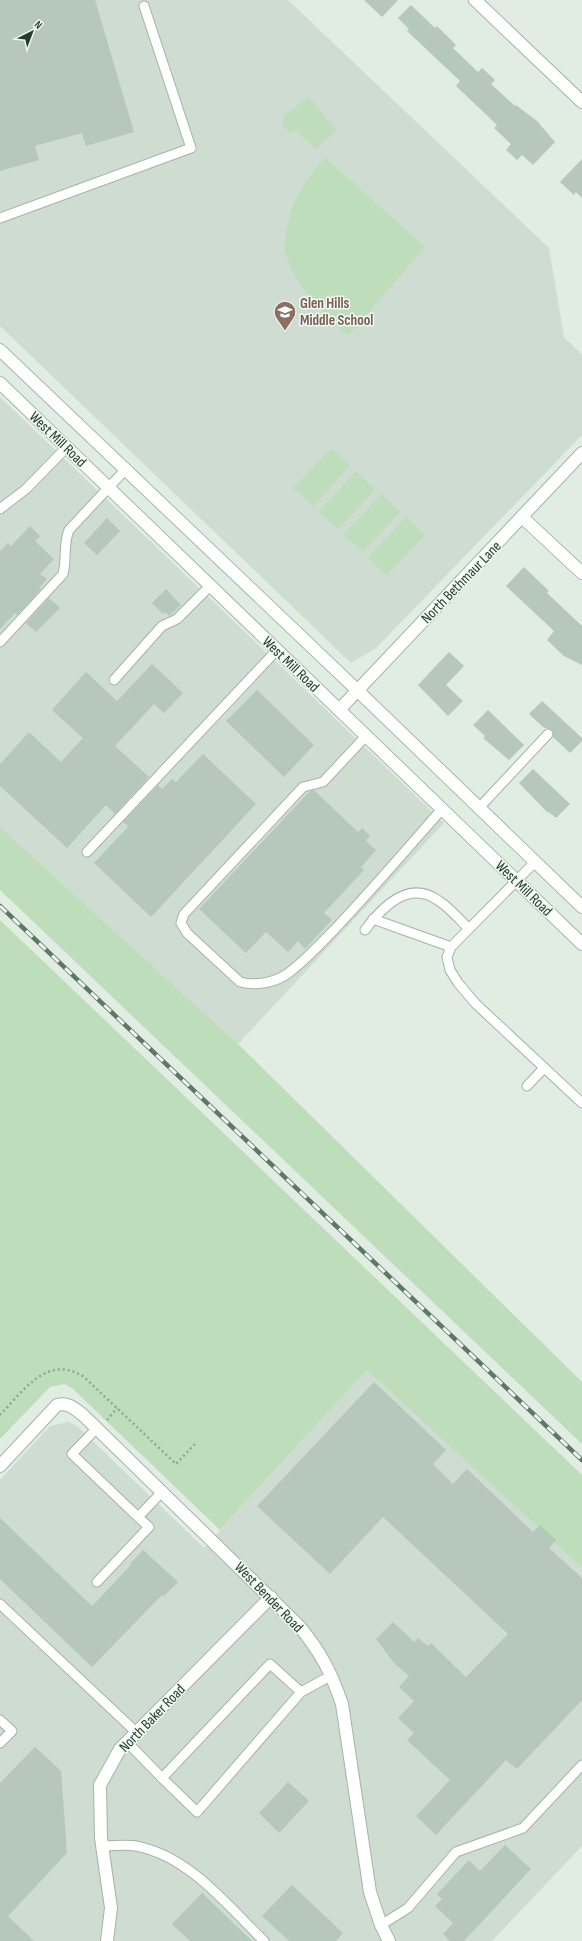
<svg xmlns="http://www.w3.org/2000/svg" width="582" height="1941" font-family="'Sofia Sans Condensed',sans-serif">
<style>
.built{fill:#cfdcd1}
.green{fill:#beddba}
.building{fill:#b6c7bb}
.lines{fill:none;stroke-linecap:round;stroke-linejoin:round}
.service-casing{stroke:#a4b4a8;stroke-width:11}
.minor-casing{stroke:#a4b4a8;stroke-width:14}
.secondary-casing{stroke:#a2bba9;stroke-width:14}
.path{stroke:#81b08f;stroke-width:2.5;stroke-dasharray:2 3;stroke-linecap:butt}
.service{stroke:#fff;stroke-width:9}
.minor{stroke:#fff;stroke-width:12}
.secondary{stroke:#fff;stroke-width:12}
.rail-casing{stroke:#5c7866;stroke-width:4.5}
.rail{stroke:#f2f8f2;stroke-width:3;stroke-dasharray:9;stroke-linecap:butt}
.labels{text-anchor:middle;stroke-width:3;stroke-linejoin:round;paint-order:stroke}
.education-label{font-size:15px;font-weight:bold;fill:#785e54;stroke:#f2f8f2;text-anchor:start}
.street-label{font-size:15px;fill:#213d2b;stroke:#f2f8f2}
</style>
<rect width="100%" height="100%" fill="#e1ece3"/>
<g class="built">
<polygon points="0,0 288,0 549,248 564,337 582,355 582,435 376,648 351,663 0,326"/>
<polygon points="0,397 444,823 238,1044 0,827"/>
<polygon points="367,1370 582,1568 582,1846 492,1941 0,1941 0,1480 50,1426 68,1422 77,1426 204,1548"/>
</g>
<g class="green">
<polygon points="308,97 336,130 316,149 296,130 290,133 283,126 284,116"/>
<path d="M325 158 425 247 348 336C322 313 295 286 285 251 284 247 285 241 286 236 290 202 302 183 325 158Z"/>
<polygon points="331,448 350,466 313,506 294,488"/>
<polygon points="356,471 375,489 338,529 319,512"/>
<polygon points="381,494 400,512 363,552 344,535"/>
<polygon points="406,517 425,535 387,575 368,558"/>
<polygon points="0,827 238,1044 582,1382 582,1444 0,890"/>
<polygon points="0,920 582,1475 582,1568 367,1370 220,1530 72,1388 64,1384 50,1387 0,1439"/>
</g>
<g class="building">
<polygon points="0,0 95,0 134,132 86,146 82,133 35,146 39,160 0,171"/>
<polygon points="364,0 398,0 382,17"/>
<polygon points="411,5 435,28 437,26 456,45 453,48 478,72 482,68 495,80 491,84 515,106 516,105 537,121 555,142 533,165 522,155 517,160 506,150 511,144 494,128 497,125 456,86 460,81 407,31 409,29 398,18"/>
<polygon points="582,159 582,198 576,192 574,195 560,182"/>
<polygon points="107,518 120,531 97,555 84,543"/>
<polygon points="30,526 40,536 35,541 54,559 40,574 47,579 39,588 41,589 17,615 15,613 0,629 0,551 8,543 11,546"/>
<polygon points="524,567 549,591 547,593 582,626 582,665 564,656 547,640 554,631 506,586"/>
<polygon points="166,589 181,605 169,616 165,612 163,614 152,603"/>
<polygon points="49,598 60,608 36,632 26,623"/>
<polygon points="449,652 464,666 446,685 463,701 448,716 418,685"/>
<polygon points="152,664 183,693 164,713 154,704 115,746 149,777 115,814 106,805 67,848 0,786 0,764 29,732 61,762 83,738 52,710 86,672 117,701"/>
<polygon points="257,690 314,745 284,777 226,721"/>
<polygon points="542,701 582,738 582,741 570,753 553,737 552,730 543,727 529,714"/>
<polygon points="488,710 524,745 509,760 483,738 485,736 473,725"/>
<polygon points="203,754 256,804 151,917 94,863 126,829 128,826 123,822 158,785 162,789 172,779 176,782"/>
<polygon points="533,769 570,804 556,818 549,812 548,813 519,783"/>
<polygon points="314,790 358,832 362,828 370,836 366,841 376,850 361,867 364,870 324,913 332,920 305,949 298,941 288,952 266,932 246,953 199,909 309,792"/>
<polygon points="374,1382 446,1450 433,1464 453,1484 467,1469 533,1532 540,1525 556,1540 549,1548 582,1578 582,1700 517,1769 506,1760 436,1835 416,1816 450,1780 407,1740 414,1733 398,1718 414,1701 399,1687 409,1676 394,1663 376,1639 393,1622 414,1642 418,1638 428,1646 431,1643 466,1677 508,1634 383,1517 330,1574 257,1506"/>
<polygon points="0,1518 92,1606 131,1565 130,1564 143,1550 178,1582 164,1596 162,1595 92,1667 0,1579"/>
<polygon points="35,1747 61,1771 67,1853 8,1916 34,1941 0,1941 0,1783"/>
<polygon points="288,1782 309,1801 279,1833 259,1813"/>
<polygon points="505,1845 531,1869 464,1941 450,1941 443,1934 453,1923 435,1906 442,1899 437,1894 469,1860 480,1871"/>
<polygon points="292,1885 343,1933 336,1941 289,1941 262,1916"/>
<polygon points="202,1893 252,1941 190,1941 172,1924"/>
</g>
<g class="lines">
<g class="service-casing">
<g id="service">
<polyline points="0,218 191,148 144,6"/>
<polyline points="0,509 26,489 67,447"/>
<path d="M0 642 63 574C67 559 63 544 69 530L125 470"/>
<polyline points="114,680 162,626 177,619 210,586"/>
<path d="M366 736 323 782 303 787 184 914 181 923 187 933 240 982C255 986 274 983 287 974 304 962 319 945 334 930 371 891 406 850 442 809"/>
<polyline points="479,808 548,734"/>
<polyline points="87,852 277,650"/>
<polyline points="535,862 451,947 447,957 450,970 458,983 476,1004 582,1103"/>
<polyline points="373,919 451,947"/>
<path d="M365 930C382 907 409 879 439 901 450 908 459 919 468 928"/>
<polyline points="527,1086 544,1068"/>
<polyline points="97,1428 72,1454 138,1517"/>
<polyline points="97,1582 149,1527 138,1517 163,1491"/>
<polyline points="0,1604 136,1732"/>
<polyline points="0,1720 12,1731 0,1743"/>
<polyline points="127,1742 162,1778 270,1664 301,1692 332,1675"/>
<polyline points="162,1778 197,1812 301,1692"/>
<path d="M102 1846C113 1846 125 1844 136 1846 189 1856 227 1905 264 1941"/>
<polyline points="381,1925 408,1908 456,1852 523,1828 582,1765"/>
</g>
</g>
<g class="minor-casing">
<g id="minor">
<polyline points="475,0 582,102"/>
<polyline points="522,517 582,573"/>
<polyline points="339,710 582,453"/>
<path d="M0 1466 57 1405C68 1402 74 1408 83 1415L300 1627C321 1653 331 1672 342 1704L370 1892 381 1925 389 1941"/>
<polyline points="107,1941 111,1908 101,1838 100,1785 120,1749 271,1597"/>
</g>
</g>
<g class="secondary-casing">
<g id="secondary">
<polyline points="0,350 357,690 582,907"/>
<polyline points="0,383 582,944"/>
</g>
</g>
<g class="path">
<path d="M0 1415C23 1391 48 1353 84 1377L176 1464 195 1444"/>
<polyline points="107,1420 117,1408"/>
</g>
<use href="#service" class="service"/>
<use href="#minor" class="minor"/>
<use href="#secondary" class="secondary"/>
<g class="rail-casing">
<polyline id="rail" points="0,906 582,1460"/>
</g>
<use href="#rail" class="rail"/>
</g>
<defs>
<g id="school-pin" transform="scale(1.15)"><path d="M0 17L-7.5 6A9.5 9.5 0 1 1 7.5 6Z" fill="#8d6e63" stroke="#f2f8f2"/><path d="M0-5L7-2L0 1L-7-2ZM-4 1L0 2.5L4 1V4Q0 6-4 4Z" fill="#fff"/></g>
</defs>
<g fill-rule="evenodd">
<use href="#school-pin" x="285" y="312"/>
</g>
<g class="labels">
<g class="education-label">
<text x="300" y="308">Glen Hills<tspan x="300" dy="17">Middle School</tspan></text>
</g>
<g class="street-label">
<text transform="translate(58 439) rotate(44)" y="5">West Mill Road</text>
<text transform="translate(461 582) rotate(-46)" y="5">North Bethmaur Lane</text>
<text transform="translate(291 664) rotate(44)" y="5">West Mill Road</text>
<text transform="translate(524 888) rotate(44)" y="5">West Mill Road</text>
<text transform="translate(269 1597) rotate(46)" y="5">West Bender Road</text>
<text transform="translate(152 1718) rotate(-46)" y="5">North Baker Road</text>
</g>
</g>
<g transform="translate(32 32) rotate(42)" stroke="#f2f8f2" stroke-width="3" paint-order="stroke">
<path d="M0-3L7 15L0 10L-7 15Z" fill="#213d2b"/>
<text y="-6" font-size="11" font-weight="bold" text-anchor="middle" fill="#213d2b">N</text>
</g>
</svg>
